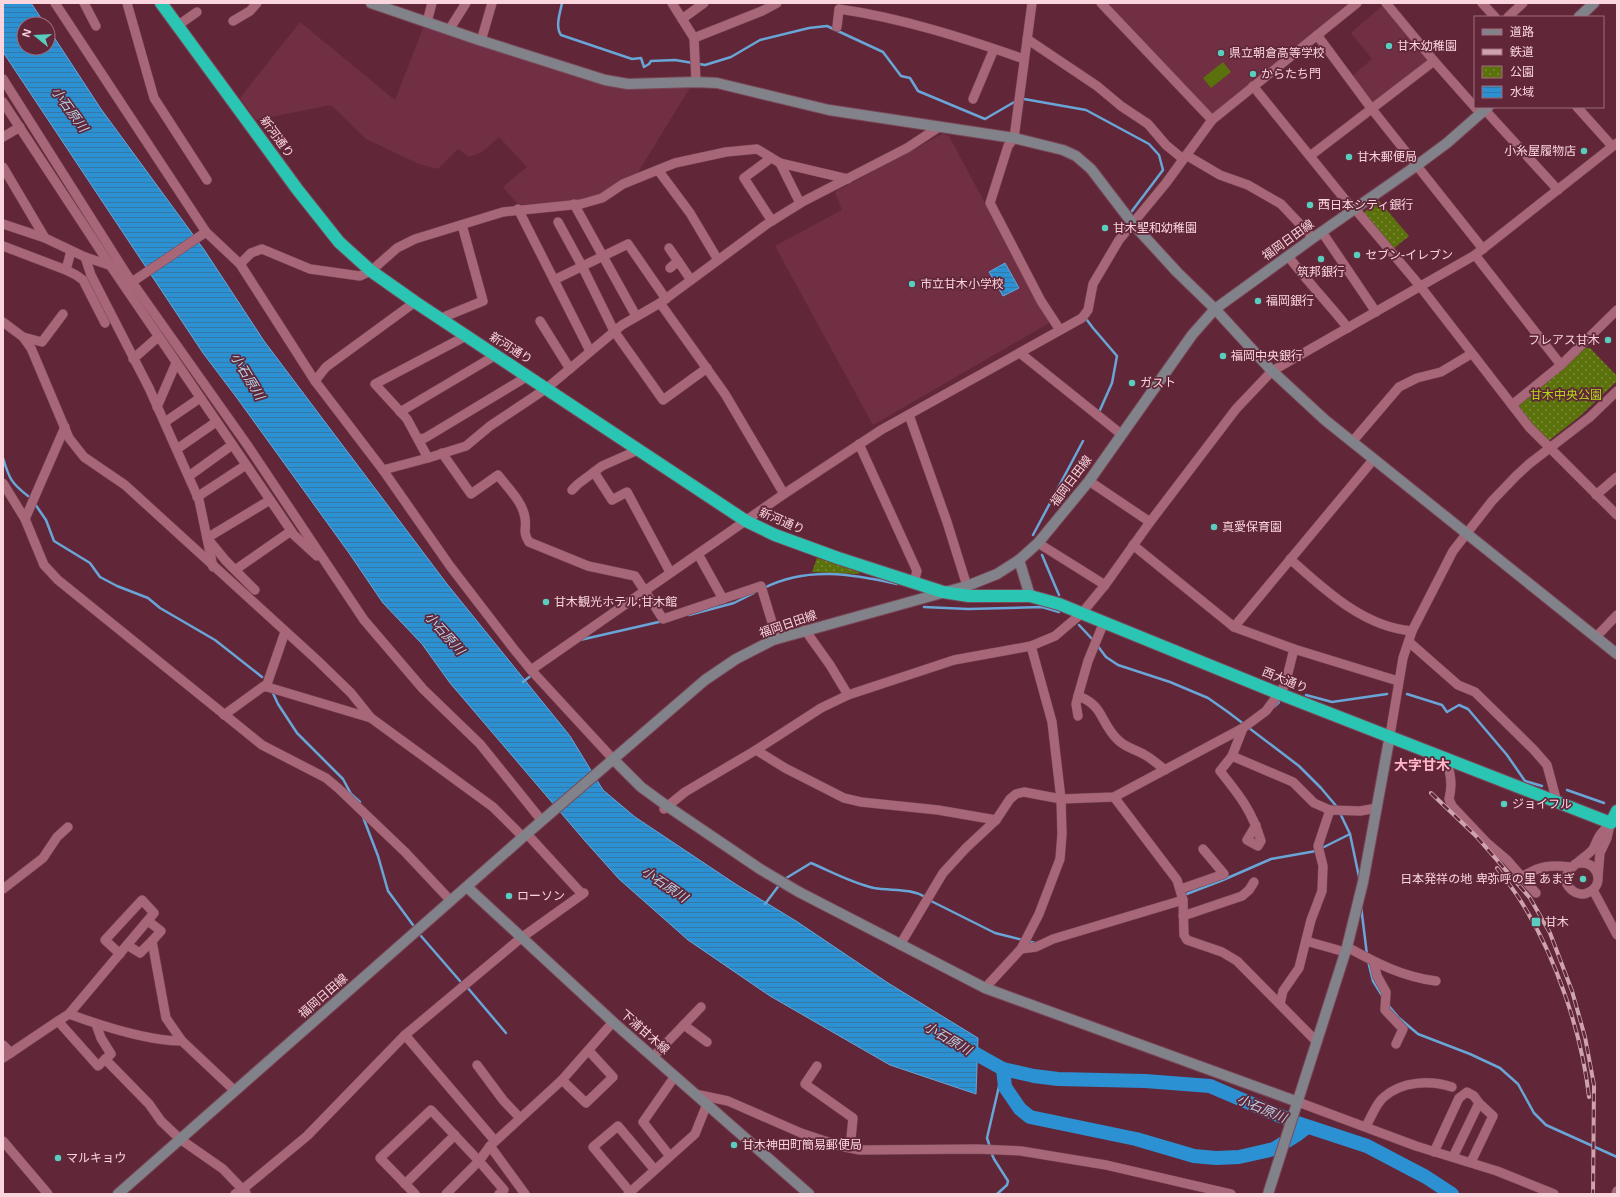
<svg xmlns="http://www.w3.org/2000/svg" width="1620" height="1197" font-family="Arial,'Noto Sans JP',sans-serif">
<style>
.built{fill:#702f43}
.park{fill:url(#park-dots)}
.pitch{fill:#5b710b}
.water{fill:url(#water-rules);stroke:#69a5d6}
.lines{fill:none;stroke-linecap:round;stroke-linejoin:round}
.stream{stroke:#69a5d6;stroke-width:2.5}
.river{stroke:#2b91d3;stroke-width:14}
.street-casing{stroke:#7a4859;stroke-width:10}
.secondary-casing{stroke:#7a4859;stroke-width:12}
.highway-casing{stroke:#7a4859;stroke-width:14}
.street{stroke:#a76778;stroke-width:9}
.secondary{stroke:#82838a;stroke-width:10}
.highway{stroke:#2bc5b3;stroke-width:12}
.rail-casing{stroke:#cea3ae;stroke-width:4}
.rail{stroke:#612739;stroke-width:2.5;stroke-dasharray:8;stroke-linecap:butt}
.poi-dot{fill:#5acebe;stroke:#612739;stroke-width:1.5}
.labels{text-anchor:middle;stroke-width:3.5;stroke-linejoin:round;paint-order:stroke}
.poi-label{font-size:12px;fill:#fad5dd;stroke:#612739;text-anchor:start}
.street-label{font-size:12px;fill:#fad5dd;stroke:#612739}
.park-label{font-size:12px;fill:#b0da18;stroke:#612739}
.water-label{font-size:13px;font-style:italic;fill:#b9d3e7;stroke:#612739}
.quarter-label{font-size:14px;font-weight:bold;fill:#ffb7c9;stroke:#612739}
</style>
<defs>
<pattern id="park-dots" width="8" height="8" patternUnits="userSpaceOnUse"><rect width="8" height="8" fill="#5b710b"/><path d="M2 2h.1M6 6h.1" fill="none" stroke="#7c8b3a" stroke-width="1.8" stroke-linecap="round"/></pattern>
<pattern id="water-rules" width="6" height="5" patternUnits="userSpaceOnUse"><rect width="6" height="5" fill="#2b91d3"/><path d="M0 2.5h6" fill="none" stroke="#3579a8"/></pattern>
</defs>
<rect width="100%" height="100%" fill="#612739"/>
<g class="built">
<polygon points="1105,3 1354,3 1211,117"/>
<polygon points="1382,6 1430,61 1371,105 1350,78 1372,59 1351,33"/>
<polygon points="300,22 395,100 424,26 580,77 691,86 635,177 601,196 582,200 528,207 517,203 503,187 527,167 499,137 482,152 469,157 458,149 438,169 419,164 366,139 331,105 256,120 240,98"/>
<polygon points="942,134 949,136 1049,323 873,425 775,246 842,210 835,192"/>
</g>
<g class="park">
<polygon points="1379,201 1409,236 1393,249 1363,213"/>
<polygon points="1582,348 1590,348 1617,376 1617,381 1579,417 1547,442 1519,409 1519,405"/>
<polygon points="817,558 859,571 859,574 812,572"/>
</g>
<polygon class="pitch" points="1223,62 1231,72 1211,88 1203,78"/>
<g class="water">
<polygon points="3,3 31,3 45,24 24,24 24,48 48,48 48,28 101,109 205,251 264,341 447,584 570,736 603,790 635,817 737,885 796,921 888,983 978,1038 976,1094 890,1065 770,996 688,940 619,879 585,841 450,683 422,644 383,603 349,553 237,398 203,353 3,52"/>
<polygon points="1005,263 1019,288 1003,296 989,272"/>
</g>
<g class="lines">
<g class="stream">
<path d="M562 3C560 13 555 27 561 35L632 59 641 58 644 67 649 64 651 61 675 60 705 65 731 57 760 40 809 28 827 26 883 52 901 76 910 78 918 91 985 119 1016 101"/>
<polyline points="1021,100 1024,99 1086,110 1149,144 1159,155 1163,170 1132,211"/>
<polyline points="1087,320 1093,328 1117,356 1112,383 1100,410"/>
<path d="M3 458C9 478 11 483 28 496"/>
<polyline points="35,504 46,520 54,541 90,563 100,577 117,586 148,598 160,608 215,640 262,677"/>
<polyline points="1033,535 1083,441"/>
<polyline points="1042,555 1059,595"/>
<path d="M764 588C807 566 853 574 897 584"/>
<polyline points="924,607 968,609 1042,607 1059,612"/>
<polyline points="689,615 734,603 754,593"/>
<polyline points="1079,625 1094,641"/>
<polyline points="580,640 663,621"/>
<polyline points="1097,645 1106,657 1118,665 1170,682 1208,698 1228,712 1299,766 1321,788 1337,807"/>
<polyline points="523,682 533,674"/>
<polyline points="272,691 278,704 297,733 343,779 351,794 360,802"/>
<polyline points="1407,694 1442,705 1447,712 1459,705 1468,709 1507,755 1525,781 1542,786"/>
<polyline points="1306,695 1332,702 1387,694"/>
<polyline points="1274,707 1279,702"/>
<polyline points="1567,790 1604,803"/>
<polyline points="1340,813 1350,834 1359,877"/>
<polyline points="363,817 378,856 388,891 413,925"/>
<path d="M783 880 811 863C832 872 852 883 874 888 892 891 910 888 925 897"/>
<polyline points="1184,895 1223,880 1271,859 1316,851 1350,834"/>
<polyline points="929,900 995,933 1035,943"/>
<polyline points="765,904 780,884"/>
<polyline points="1361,906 1367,955"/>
<polyline points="421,936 460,981"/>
<polyline points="1368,961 1373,981 1383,997"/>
<polyline points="467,987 506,1033"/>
<polyline points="1388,1005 1399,1018 1418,1034 1470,1054 1500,1068 1518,1084 1534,1113 1546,1125 1617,1157"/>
<polyline points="990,1147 987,1138 1003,1069"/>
<polyline points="991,1152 994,1159 1008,1181 1007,1185 997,1194"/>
</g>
<g class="river">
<polyline points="962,1046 1003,1069 1034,1076 1058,1079 1145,1081 1210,1086 1294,1122 1367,1146 1426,1177 1452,1194"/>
<polyline points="1003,1069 1005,1087 1020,1109 1030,1117 1136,1139 1194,1156 1216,1158 1239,1157 1274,1149 1298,1134 1307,1127"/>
</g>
<g class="street-casing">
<g id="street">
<polyline points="55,3 206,232 240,264 251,253 262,249 310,269 360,276 371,271 397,248 415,239 503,212 581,204 602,198 623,184 675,163 726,152 757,149 780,163 848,179"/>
<polyline points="84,3 96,26"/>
<polyline points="127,3 154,98 207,180"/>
<polyline points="672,3 694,38 696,82"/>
<polyline points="1032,3 1014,138 1008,146 990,203 1041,301 1060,330"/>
<polyline points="1101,3 1212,120"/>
<polyline points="1386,3 1434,61 1481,114"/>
<polyline points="1482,3 1495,17"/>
<polyline points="1508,17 1523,3"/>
<polyline points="682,19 704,3"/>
<polyline points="233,21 250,11 257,3"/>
<polyline points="427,22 432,3"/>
<polyline points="177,26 197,12"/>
<path d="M837 27 839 9C902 18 964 38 1024 59"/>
<polyline points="449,30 466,3"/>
<polyline points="1317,35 1371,108 1483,249"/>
<polyline points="694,38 762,11 777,3"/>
<polyline points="1027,39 1097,86 1121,106 1148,124 1166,145 1183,159"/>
<polyline points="481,41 492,3"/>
<polyline points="3,79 127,275 248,446 364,620 423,689 480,744 542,821"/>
<polyline points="1253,86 1347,202 1355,209 1420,286 1529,427 1617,515"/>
<polyline points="973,99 994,49"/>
<polyline points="3,102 110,265 294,535 317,556"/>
<polyline points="1577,107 1612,146"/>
<polyline points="1485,110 1558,190"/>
<polyline points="3,137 20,127"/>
<polyline points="1186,155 1220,175 1248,185 1281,204 1313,238"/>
<polyline points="1310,156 1434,61"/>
<polyline points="771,158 744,178 772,221"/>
<polyline points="780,163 800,203"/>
<polyline points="3,167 45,238"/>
<polyline points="658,170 690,213 718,260"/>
<polyline points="574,204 636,316"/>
<polyline points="518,209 590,351"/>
<polyline points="558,222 582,266 614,331 663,400 707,368"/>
<polyline points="3,224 45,238 85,257 112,266"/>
<polyline points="1322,232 1376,312"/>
<polyline points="3,246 66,270 71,251"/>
<polyline points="669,248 691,280"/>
<polyline points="1475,255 1561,365"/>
<path d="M1288 256C1307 281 1328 303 1348 328"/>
<polyline points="85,257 91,275 149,388 199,500 213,567"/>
<polyline points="240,264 315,381"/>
<polyline points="670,268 678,261"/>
<polyline points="66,270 76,275 83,280 105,323"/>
<polyline points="554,280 628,244 666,299"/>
<polyline points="132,282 206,232"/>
<polyline points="415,302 326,367 315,381 383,470 450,566 513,648 531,670 613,759"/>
<polyline points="660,303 725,394 784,494"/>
<polyline points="439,319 483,301 462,225"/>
<polyline points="540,321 570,369"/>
<polyline points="3,322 23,337 31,348 69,438 84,457 125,485 317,660 351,693 371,718 493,807 523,837"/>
<polyline points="466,336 375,384 407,419 428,458 466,446 490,426 547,388 622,325 660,303 767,224 804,201 907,148 939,127"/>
<polyline points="23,337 42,342 63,314"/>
<polyline points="1020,353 1121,434"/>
<polyline points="133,359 158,337"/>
<polyline points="1512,405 1561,365 1617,310"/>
<polyline points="157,407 176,363"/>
<polyline points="400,412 496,355"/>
<polyline points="909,415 947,522 967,586"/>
<polyline points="165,422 200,398"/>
<polyline points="419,439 425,438 528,376"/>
<polyline points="1352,442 1399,387 1417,378 1441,372 1471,354"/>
<polyline points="859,444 917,571 914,582"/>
<polyline points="177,449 216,422"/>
<polyline points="638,450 602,466 594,472 612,500 627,492 670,572"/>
<path d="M442 453 471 494 498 475C507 487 523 502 525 518 527 529 522 531 529 542L588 566 635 576 663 619 761 586 777 639"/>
<polyline points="383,470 428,458"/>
<polyline points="189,476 232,445"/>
<polyline points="1089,481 1150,522"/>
<polyline points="3,483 25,519 44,565 58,580 262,745 326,778 338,788 405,852 451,901"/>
<polyline points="572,490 578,484 594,472"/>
<polyline points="1596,495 1617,477"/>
<polyline points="197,497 246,465"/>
<polyline points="25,519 65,427"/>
<polyline points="1038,543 1105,585"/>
<polyline points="1133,545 1234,627 1294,649 1398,681"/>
<polyline points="698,554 723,599"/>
<path d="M1290 559C1324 589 1363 627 1412 631"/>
<polyline points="235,570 291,531"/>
<polyline points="255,590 226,561 207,538 270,500"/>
<polyline points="1234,627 1373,460"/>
<polyline points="805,630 830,665 848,695"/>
<polyline points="1596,637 1617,615"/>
<polyline points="1409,642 1458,685 1475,692 1534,750 1547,765 1557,802"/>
<polyline points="531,670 784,494 881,430 1082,318 1088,310 1093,284 1119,240 1166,183 1212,120 1357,3"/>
<polyline points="266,687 285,632"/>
<path d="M1078 696C1104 705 1100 723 1118 740 1126 748 1135 749 1145 755 1152 759 1158 764 1165 770"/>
<polyline points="224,715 264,686 371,718"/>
<polyline points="1078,716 1076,704 1078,696 1088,661 1104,622"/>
<path d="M1243 728 1232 756 1220 771C1240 796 1252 811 1261 841L1258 846 1247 840 1256 825"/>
<polyline points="1390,735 1403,658 1412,631 1453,551 1492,501 1516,476 1529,464 1590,417 1617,391"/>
<polyline points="756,750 785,768 844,798 861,802 938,810 996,820"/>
<polyline points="1232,756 1293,782 1314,803 1330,810"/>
<path d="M1444 757C1451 771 1453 784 1449 799L1452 806 1487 843 1507 860 1536 893"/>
<polyline points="1114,797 1177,880 1183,900 1184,935 1187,940 1222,952 1237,961 1317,1042"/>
<polyline points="664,809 685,792 756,750 821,708 848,695 954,660 1031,646 1055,636 1082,613 1105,585 1150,522 1236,409 1272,371 1475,255 1617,143"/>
<polyline points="527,834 582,894"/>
<path d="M1575 864C1598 857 1607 886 1587 893 1583 895 1577 894 1573 891 1551 874 1586 859 1593 849 1596 844 1597 839 1600 835 1603 831 1607 827 1611 823"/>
<polyline points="1598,876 1600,853 1607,838 1610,825"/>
<path d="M1522 877C1541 865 1550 865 1571 867"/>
<polyline points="3,889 43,858 57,837 68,827"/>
<polyline points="1181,889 1224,874 1203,849"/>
<polyline points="1593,890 1617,935"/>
<polyline points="1183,916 1242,896 1249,890 1254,882"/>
<polyline points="148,921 161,931 152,941"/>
<polyline points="1306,941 1345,952"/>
<polyline points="900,945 943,873 966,848 996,820 1010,799 1016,794 1024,792 1061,799 1114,797 1243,728 1266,711 1285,685 1294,649"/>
<path d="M1347 947C1376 963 1403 977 1436 981"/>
<polyline points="1021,949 1036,947 1053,939 1183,900"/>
<polyline points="120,954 105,940 142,900 154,913 127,945"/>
<polyline points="1374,962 1377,976 1386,992 1385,1010 1403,1029 1396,1044"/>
<polyline points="985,988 1021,949 1039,914 1060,859 1062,834 1061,799 1052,722 1031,646"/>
<polyline points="1280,1004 1283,991 1299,968 1311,920 1322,891 1323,866 1318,846 1330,810 1360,811 1377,808"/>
<polyline points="69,1014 58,1021 98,1066 111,1054 101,1038 96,1024"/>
<polyline points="684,1025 707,1042"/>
<polyline points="405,1035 495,1141"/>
<path d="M182 1041 166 1018 152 941 140 953 127 945 69 1014C102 1026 147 1041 182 1041L235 1091"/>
<polyline points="3,1045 11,1053"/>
<polyline points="653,1057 701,1007"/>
<polyline points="3,1058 58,1021"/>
<polyline points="105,1059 149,1104 161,1121 180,1139 223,1169 246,1193"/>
<polyline points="477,1065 503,1100 520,1118"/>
<polyline points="817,1066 805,1084 853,1118 850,1148"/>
<polyline points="562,1080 586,1103 613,1077 589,1051"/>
<polyline points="695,1094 728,1101 801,1133 840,1146 860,1150 977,1149 1021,1151 1106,1165 1231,1194"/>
<polyline points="1298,1102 1416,1146 1497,1171 1554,1194"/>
<path d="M1366 1126C1371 1118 1376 1103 1384 1097 1402 1081 1430 1080 1452 1087"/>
<polyline points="3,1141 48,1194"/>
<polyline points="490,1146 525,1194"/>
<polyline points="1434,1152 1459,1098 1467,1092 1474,1096 1479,1103 1453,1157"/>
<polyline points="669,1155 643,1122 675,1076"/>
<polyline points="1471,1162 1493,1116 1479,1103"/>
<polyline points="405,1184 455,1135"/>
<polyline points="630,1192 593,1147 618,1126 654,1169"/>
<polyline points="235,1194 243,1189 307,1136 405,1035 521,938 584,893"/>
<polyline points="415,1194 380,1158 431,1110 479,1161 504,1190 499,1194"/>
<polyline points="446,1194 479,1161 490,1146 562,1080 613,1022"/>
<polyline points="628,1194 695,1134 707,1104"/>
<polyline points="1616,1194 1617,1191"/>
</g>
</g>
<g class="secondary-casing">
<g id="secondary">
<polyline points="371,3 479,40 605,80 628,84 696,82 717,83 829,110 1014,138 1063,150 1076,156 1091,169 1133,224 1177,272 1215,309 1272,371 1325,420 1617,654"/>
<polyline points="1579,17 1594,3"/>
<polyline points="1019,560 1030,596"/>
<polyline points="613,759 641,787 667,806 760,869 799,892 985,988 1298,1102"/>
<polyline points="467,887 613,1022 809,1194"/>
<polyline points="118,1194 523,837 705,680 736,659 773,640 967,586 997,574 1019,560 1038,543 1089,481 1192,335 1215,309 1313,238 1416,166 1447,143 1488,107"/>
<polyline points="1268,1194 1347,947 1363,882 1390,735"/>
</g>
</g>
<g class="highway-casing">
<polyline id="highway" points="161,3 297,189 339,242 371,271 415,302 746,521 775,535 838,558 943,592 969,596 1030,596 1059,604 1280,694 1611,823 1617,811"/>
</g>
<use href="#street" class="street"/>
<use href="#secondary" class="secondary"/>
<use href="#highway" class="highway"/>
<g class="rail-casing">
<g id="rail">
<polyline points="1431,793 1476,836 1530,898 1550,933 1572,991 1585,1037 1594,1085 1593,1194"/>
<path d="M1497 868C1505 879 1515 891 1522 903 1556 957 1582 1034 1589 1097"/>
</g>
</g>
<use href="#rail" class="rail"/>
</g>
<g class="poi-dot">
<circle cx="1389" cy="46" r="4"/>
<circle cx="1221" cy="53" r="4"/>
<circle cx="1253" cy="74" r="4"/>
<circle cx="1584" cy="151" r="4"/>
<circle cx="1349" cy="157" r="4"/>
<circle cx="1310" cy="205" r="4"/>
<circle cx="1105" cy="228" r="4"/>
<circle cx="1357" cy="255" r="4"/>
<circle cx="1321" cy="259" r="4"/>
<circle cx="912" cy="284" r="4"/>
<circle cx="1258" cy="301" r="4"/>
<circle cx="1608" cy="340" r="4"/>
<circle cx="1223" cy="356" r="4"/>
<circle cx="1132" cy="383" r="4"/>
<circle cx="1214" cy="527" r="4"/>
<circle cx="546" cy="602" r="4"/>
<circle cx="1504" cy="804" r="4"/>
<circle cx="1583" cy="879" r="4"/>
<circle cx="509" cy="896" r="4"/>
<rect x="1531" y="917" width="10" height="10" rx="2"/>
<circle cx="734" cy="1145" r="4"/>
<circle cx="58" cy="1158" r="4"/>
</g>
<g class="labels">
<g class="poi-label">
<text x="1397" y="50">甘木幼稚園</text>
<text x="1229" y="57">県立朝倉高等学校</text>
<text x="1261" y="78">からたち門</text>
<text x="1576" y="155" text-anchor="end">小糸屋履物店</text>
<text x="1357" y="161">甘木郵便局</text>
<text x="1318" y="209">西日本シティ銀行</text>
<text x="1113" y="232">甘木聖和幼稚園</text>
<text x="1365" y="259">セブン-イレブン</text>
<text x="1321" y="276" text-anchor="middle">筑邦銀行</text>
<text x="920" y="288">市立甘木小学校</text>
<text x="1266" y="305">福岡銀行</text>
<text x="1600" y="344" text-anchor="end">フレアス甘木</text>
<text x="1231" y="360">福岡中央銀行</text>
<text x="1140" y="387">ガスト</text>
<text x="1222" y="531">真愛保育園</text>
<text x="554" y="606">甘木観光ホテル;甘木館</text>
<text x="1512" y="808">ジョイフル</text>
<text x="1575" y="883" text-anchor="end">日本発祥の地 卑弥呼の里 あまぎ</text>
<text x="517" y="900">ローソン</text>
<text x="1545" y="926">甘木</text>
<text x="742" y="1149">甘木神田町簡易郵便局</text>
<text x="66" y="1162">マルキョウ</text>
</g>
<g class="street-label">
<text transform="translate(277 137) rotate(54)" y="4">新河通り</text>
<text transform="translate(1288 240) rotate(-36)" y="4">福岡日田線</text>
<text transform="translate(511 348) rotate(32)" y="4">新河通り</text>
<text transform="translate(1071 481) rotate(-53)" y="4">福岡日田線</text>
<text transform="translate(782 521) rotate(23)" y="4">新河通り</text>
<text transform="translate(788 624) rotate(-19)" y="4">福岡日田線</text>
<text transform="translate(1285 680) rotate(22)" y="4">西大通り</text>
<text transform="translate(323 996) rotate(-41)" y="4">福岡日田線</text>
<text transform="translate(645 1032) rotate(41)" y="4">下浦甘木線</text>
</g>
<g class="park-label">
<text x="1566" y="399">甘木中央公園</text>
</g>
<g class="water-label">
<text transform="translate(70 109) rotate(54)" y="5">小石原川</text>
<text transform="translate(248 376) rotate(59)" y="5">小石原川</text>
<text transform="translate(445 633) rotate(48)" y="5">小石原川</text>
<text transform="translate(665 884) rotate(34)" y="5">小石原川</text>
<text transform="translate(948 1038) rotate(30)" y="5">小石原川</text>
<text transform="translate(1262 1108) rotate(23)" y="5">小石原川</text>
</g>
<g class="quarter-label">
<text x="1422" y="770">大字甘木</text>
</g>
</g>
<rect width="1620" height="1197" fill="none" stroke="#fad5dd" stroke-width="8"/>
<rect x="1474" y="16" width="130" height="92" fill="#612739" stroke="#9e6d7b"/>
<rect x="1482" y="29" width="20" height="6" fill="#82838a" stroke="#9e6d7b"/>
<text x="1510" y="36" font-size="12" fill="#fad5dd">道路</text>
<rect x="1482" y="49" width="20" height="6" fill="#cea3ae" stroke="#9e6d7b"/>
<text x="1510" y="56" font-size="12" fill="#fad5dd">鉄道</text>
<rect x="1482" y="66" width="20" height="12" fill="url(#park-dots)" stroke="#9e6d7b"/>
<text x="1510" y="76" font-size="12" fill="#fad5dd">公園</text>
<rect x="1482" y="86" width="20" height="12" fill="url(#water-rules)" stroke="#9e6d7b"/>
<text x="1510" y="96" font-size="12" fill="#fad5dd">水域</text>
<g transform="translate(36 36) rotate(288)"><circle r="19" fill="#612739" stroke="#9e6d7b"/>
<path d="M0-3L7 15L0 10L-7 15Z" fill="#5acebe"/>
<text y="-6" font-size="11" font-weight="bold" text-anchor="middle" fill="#fad5dd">N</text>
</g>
</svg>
